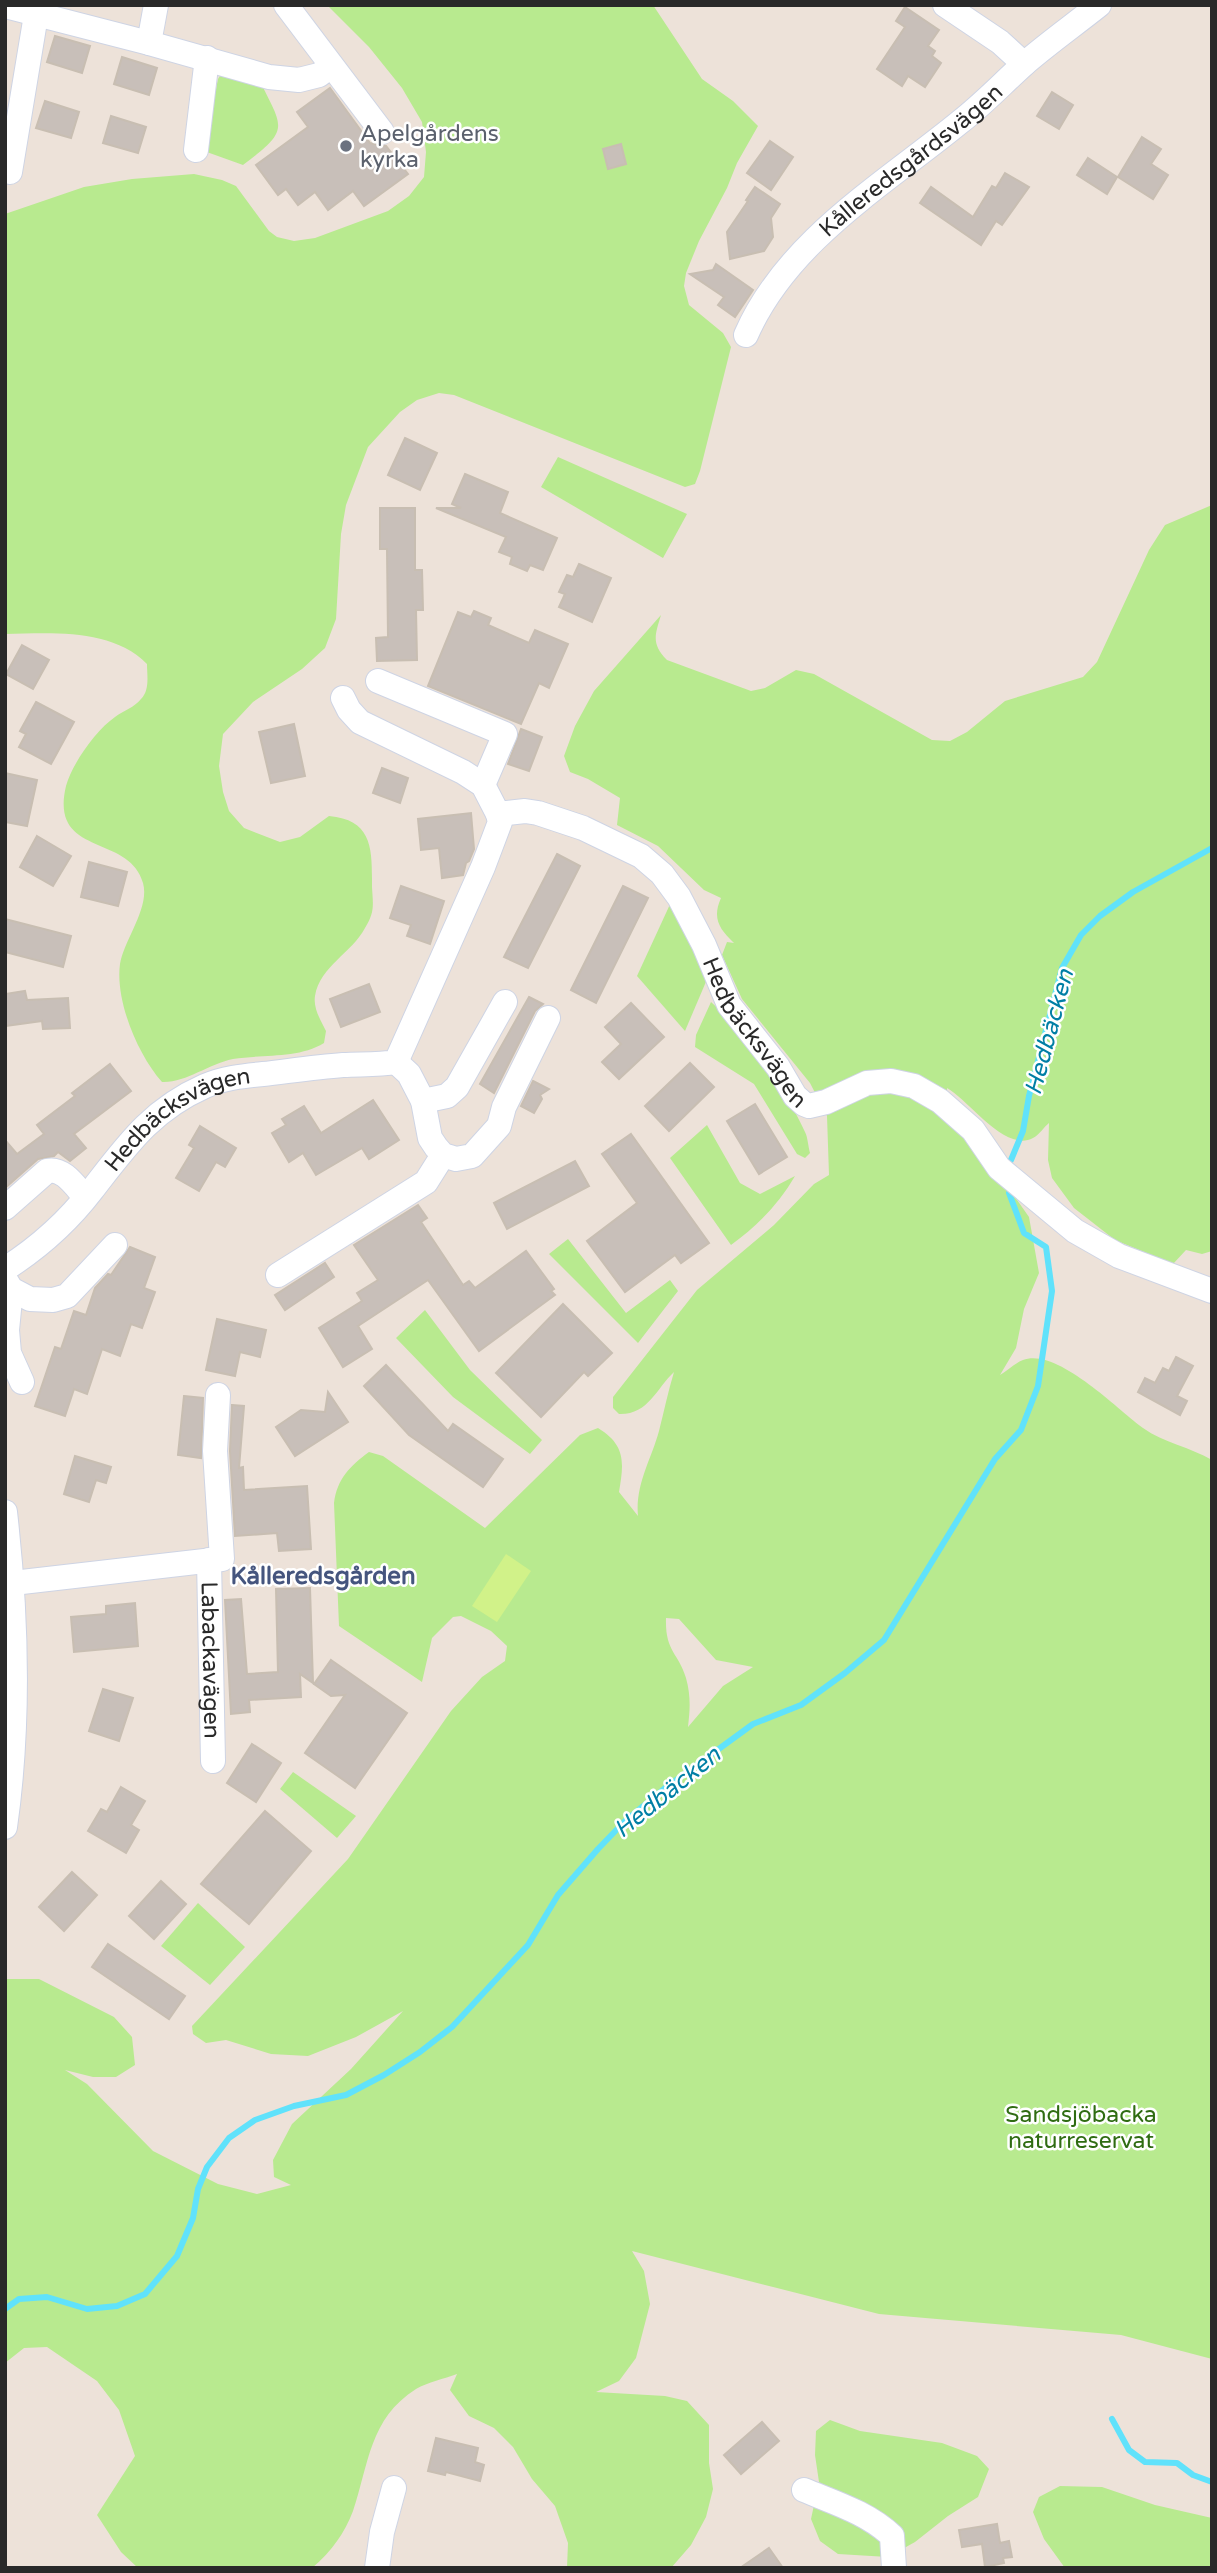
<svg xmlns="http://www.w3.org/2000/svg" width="1217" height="2573" font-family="'Varela Round',sans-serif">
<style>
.green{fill:#b8ea8f;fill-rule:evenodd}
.pitch{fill:#d1f289}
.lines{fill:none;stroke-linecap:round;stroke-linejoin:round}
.stream{stroke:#60e2fb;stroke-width:6}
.building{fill:#c8bfb9;stroke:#c8beb2;stroke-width:2}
.minor-casing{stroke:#ced4e4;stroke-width:26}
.minor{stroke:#fff;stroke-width:24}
.worship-dot{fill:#6b7280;stroke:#fff;stroke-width:2.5}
.labels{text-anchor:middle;stroke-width:5;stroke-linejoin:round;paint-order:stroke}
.worship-label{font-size:23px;fill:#5b616d;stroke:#fff;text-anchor:start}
.street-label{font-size:23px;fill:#292929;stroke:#fff}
.park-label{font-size:23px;fill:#2f6c12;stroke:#fff}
.water-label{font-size:24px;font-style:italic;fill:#007fa5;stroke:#fff}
.neighbourhood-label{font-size:24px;font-weight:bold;fill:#45557e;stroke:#fff}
</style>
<rect width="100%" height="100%" fill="#ede2d9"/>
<g class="green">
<path d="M327 5H653L702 79 733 101 758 126 737 163 727 188 699 241 686 273 684 286 689 305 723 333 731 347 700 471 695 484 685 487 454 395 439 393 417 400 400 412 368 447 346 505 341 534 336 619 325 648 302 669 253 702 223 734 219 766 223 792 229 811 244 828 280 842 300 837 329 816C374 820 372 851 372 887 373 905 375 912 365 928 352 953 320 966 315 996 313 1008 321 1021 326 1031L324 1043C298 1059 263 1054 233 1059 208 1064 186 1083 162 1082 138 1055 115 1001 120 964 124 940 150 908 143 883 129 833 49 858 66 786 72 764 96 730 115 717 123 711 135 707 141 699 150 690 147 675 147 664 112 628 52 633 5 634V214L84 187 132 179 194 174 222 180 236 186 269 231 277 237 294 241 315 238 388 211 409 196 424 177 426 152 422 122 402 88 369 47Z"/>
<path d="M223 71 257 75C282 128 293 128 243 165L204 151 218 79Z"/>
<polygon points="558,457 687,514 663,558 541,487"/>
<path d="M1212 505V1251L1202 1254 1186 1250 1173 1264 1115 1240 1074 1208 1052 1178 1048 1160 1049 1123C1044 1127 1039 1135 1033 1138 1005 1153 969 1100 947 1088L948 1112 993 1166 1029 1217 1039 1273 1024 1309 1016 1348 1000 1375C1007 1371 1015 1363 1023 1360 1057 1347 1118 1410 1143 1428 1164 1443 1190 1447 1212 1460V2359L1121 2335 879 2314 632 2251 644 2271 650 2304 636 2358 619 2381 596 2392 665 2396 687 2401 709 2425V2463L713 2489 706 2517 691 2545 671 2568H567L568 2543 555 2506 532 2479 513 2447 494 2428 469 2416 450 2390 457 2374C444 2379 428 2382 416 2389 369 2419 369 2464 353 2511 345 2533 330 2553 312 2568H138L121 2552 97 2515 135 2456 119 2410 97 2381 47 2347 24 2348 5 2363V1979H39L114 2017 132 2037 135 2065 116 2077H93L65 2070 87 2084 153 2151 218 2184 257 2194 291 2185 274 2177 273 2160 292 2124 351 2069 403 2011 356 2037 308 2056 271 2054 226 2040 206 2043 193 2034 192 2026 348 1859 451 1711 482 1677 505 1661 507 1646 491 1631 461 1616 453 1617 432 1638 422 1682 339 1626 334 1503C337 1479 350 1466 369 1452L383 1456 485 1528 580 1435 598 1428C626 1445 624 1463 619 1492L638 1516C635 1485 651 1460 659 1431 664 1411 668 1392 674 1372 656 1389 648 1415 619 1414L613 1408V1397L697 1290 774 1225 814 1184 829 1175 827 1116 810 1083 742 999 722 955 727 942 734 943C719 929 712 918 721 898L704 890 658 846 617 825 620 798 588 779 570 772 564 756 575 726 594 691 661 615C655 635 651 644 667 660L751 691 765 688 796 670 814 674 932 740 950 741 967 732 1005 701 1083 677 1097 662 1149 550 1165 525ZM666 1618 679 1619 716 1660 753 1667 723 1686 688 1727C690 1710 691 1696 686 1678 678 1652 665 1652 666 1618Z"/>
<polygon points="672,900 708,977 685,1031 637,976"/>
<path d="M711 1002C745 1032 786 1090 805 1132 808 1138 808 1146 810 1153L805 1158 797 1154 754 1084 695 1047 696 1035Z"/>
<path d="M707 1125 740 1183 760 1194 795 1176C778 1205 757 1226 731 1245L670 1158Z"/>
<polygon points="568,1239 626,1313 670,1280 678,1291 638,1343 549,1254"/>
<polygon points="425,1310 470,1370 542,1440 530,1454 453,1397 396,1338"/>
<polygon points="293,1772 356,1816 337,1838 280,1789"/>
<polygon points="198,1903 245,1947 210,1985 161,1946"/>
<polygon points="830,2420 860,2431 942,2443 977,2456 989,2469 978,2497 948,2516 915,2542 888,2557 838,2554 820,2541 811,2519 819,2482 815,2455 816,2431"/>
<polygon points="1060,2486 1102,2487 1155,2505 1212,2518 1212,2568 1065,2568 1044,2539 1033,2512 1039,2497"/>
</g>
<polygon class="pitch" points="506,1554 531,1571 497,1622 472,1606"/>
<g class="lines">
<g class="stream">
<polyline points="1011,1160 1023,1131 1029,1096 1062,968 1081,935 1100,916 1133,892 1212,848"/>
<polyline points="5,2309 19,2299 47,2297 87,2309 117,2306 145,2294 177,2256 193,2218 198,2189 207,2167 229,2138 255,2120 294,2106 346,2095 384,2075 420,2052 452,2027 528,1945 558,1895 598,1849 625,1821 664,1789 753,1724 801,1705 845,1673 884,1640 995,1459 1021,1430 1038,1386 1052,1291 1046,1247 1024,1233 1009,1193"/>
<polyline points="1112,2419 1129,2450 1145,2462 1177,2463 1193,2475 1212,2482"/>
</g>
</g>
<g class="building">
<polygon points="905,7 939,30 928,46 935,51 932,56 941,63 925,87 908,76 902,86 877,69 905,27 896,21"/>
<polygon points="55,36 90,46 82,73 47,62"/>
<polygon points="122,57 157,68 149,95 114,84"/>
<polygon points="330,88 370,143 386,146 408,174 364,206 353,191 328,210 315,192 298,205 286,189 278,195 256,165 308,127 297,112"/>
<polygon points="1052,92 1073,105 1059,129 1037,116"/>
<polygon points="45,101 79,112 71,138 36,128"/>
<polygon points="111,116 146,127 138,153 103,143"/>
<polygon points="1142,137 1161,149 1151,164 1168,175 1153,199 1118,177"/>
<polygon points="770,141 793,157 771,190 747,173"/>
<polygon points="621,144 626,164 608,169 603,149"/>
<polygon points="1088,158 1117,177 1107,194 1077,175"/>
<polygon points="1005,173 1029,187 1002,225 996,221 981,245 920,203 931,187 973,217 992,186 996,188"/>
<polygon points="755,187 780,204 771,218 773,237 764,251 730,259 727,232 748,201 746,200"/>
<polygon points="716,264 753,290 735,317 718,305 724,297 690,274 713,270"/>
<polygon points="405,438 437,453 420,490 388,475"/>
<polygon points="465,474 508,492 500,513 557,538 543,570 530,565 527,571 510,564 512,557 499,552 506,537 436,508 461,508 452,504"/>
<polygon points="380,508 415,508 415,570 422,570 423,610 416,610 417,660 377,661 376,638 388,637 387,549 380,549"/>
<polygon points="579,564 611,578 592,622 559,607 565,594 559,592 567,575 573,577"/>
<polygon points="474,611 491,618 488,625 529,643 535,630 568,644 549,688 539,683 521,724 428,686 458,612 471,617"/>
<polygon points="22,645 49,660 33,689 6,674"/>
<polygon points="36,702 74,722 51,764 19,747 26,734 20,731"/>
<polygon points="294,724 305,776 271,783 259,732"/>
<polygon points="521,729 542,737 529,771 508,764"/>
<polygon points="382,768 408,778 400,803 373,793"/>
<polygon points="5,773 37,780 27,826 5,822"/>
<polygon points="471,813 474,849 469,861 466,863 463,875 442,878 439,848 421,850 418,819"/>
<polygon points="37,836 71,856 53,886 20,867"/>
<polygon points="557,854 580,866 528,968 504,957"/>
<polygon points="89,862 127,872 118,906 81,897"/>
<polygon points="401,886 444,901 430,944 407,936 411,925 390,918"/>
<polygon points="623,886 648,898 596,1003 571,990"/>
<polygon points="5,919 71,936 63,967 5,952"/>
<polygon points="369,984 380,1012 341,1027 330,999"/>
<polygon points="25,991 27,1000 68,998 70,1028 43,1029 42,1021 5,1026 5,994"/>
<polygon points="529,997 543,1004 535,1011 494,1093 480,1084"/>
<polygon points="631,1003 664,1037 619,1079 602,1062 621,1044 605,1027"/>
<polygon points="690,1063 714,1087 669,1131 645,1106"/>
<polygon points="110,1064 131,1091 74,1134 86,1148 70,1161 58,1152 54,1156 38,1159 5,1188 5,1140 17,1154 44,1134 37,1125 75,1096 72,1093"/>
<polygon points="533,1081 549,1089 540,1095 542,1099 534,1113 521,1106"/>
<polygon points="373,1100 399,1140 369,1159 362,1148 316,1175 303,1153 289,1162 272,1133 286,1125 282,1119 304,1106 321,1133"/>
<polygon points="755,1104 787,1157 759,1174 727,1121"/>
<polygon points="200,1126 236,1148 225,1167 216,1162 199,1191 176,1178 194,1148 189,1145"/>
<polygon points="631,1134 709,1243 681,1263 675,1255 625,1292 587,1241 637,1203 602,1154"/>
<polygon points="575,1161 589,1186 507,1229 494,1203"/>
<polygon points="418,1205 427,1218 421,1222 463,1285 469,1281 475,1288 526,1251 554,1289 551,1291 555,1295 479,1351 428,1280 358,1326 372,1349 343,1367 319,1328 362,1301 357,1293 378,1280 354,1245"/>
<polygon points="130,1247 155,1257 144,1288 155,1292 142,1328 131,1324 120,1356 102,1349 87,1394 74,1389 65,1416 35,1406 55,1347 61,1349 74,1311 86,1315 95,1288 108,1274 111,1275"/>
<polygon points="325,1263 334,1277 285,1310 275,1295"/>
<polygon points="563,1304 612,1353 588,1376 584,1372 541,1417 496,1373"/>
<polygon points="217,1319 266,1330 260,1357 240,1352 235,1376 206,1370"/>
<polygon points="1176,1357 1193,1366 1177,1396 1187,1401 1180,1415 1138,1392 1145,1378 1155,1383 1163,1368 1169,1371"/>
<polygon points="386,1365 448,1431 453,1424 503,1459 483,1487 409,1435 364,1386"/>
<polygon points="328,1392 348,1422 295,1456 276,1427 301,1410 325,1412"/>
<polygon points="184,1396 203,1398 201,1458 178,1455"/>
<polygon points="232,1405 244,1406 239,1468 243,1467 244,1490 307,1486 311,1549 279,1551 277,1533 235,1536 230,1451"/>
<polygon points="75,1456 111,1467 106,1483 96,1480 89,1502 64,1494"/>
<polygon points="310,1588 313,1683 300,1674 301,1697 249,1700 250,1712 231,1714 225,1600 241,1599 247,1674 278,1672 276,1589"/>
<polygon points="135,1603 138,1646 74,1652 71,1617 106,1614 106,1606"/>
<polygon points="331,1660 407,1713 355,1788 305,1753 345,1695 331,1696 314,1684"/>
<polygon points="103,1689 133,1698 119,1741 89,1731"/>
<polygon points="252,1744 281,1763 256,1802 227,1783"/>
<polygon points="121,1787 145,1801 131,1825 139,1830 126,1853 88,1831 101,1809 107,1812"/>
<polygon points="265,1811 311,1851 249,1924 201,1884"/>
<polygon points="72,1872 97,1895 64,1931 39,1907"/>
<polygon points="161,1881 186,1904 154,1939 129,1916"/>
<polygon points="108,1944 185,1996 169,2019 92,1967"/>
<polygon points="762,2422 779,2441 741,2474 724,2455"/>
<polygon points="436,2438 478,2448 475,2462 484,2465 480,2481 446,2472 445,2475 428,2471"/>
<polygon points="997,2524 1000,2543 1009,2541 1012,2557 1003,2558 1004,2563 985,2567 982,2544 962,2547 959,2530"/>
<polygon points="769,2548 783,2568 740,2568"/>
</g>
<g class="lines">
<g class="minor-casing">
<g id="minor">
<polyline points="286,5 382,132"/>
<polyline points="945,5 1000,42 1024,64"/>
<polyline points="5,6 149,43 269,77 299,80 319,75 331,66"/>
<polyline points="149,43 156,5"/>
<polyline points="196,150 207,58"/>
<polyline points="10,172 36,15"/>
<path id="s1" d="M746 335C787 241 883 185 960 122 982 105 1002 84 1023 65 1047 44 1074 25 1099 5"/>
<polyline points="378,681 505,734 483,785"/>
<path id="s2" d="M498 814 525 811 538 813 583 828 641 856 662 874 679 897 704 945 729 1005 778 1067 795 1096 804 1104 809 1106 826 1102 867 1083 891 1081 914 1086 940 1101 973 1130 999 1168 1075 1231 1119 1256 1212 1291"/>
<polyline points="396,1062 409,1074 423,1101 430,1138 436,1147 443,1155 456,1159 472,1156 499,1126 504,1107 548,1018"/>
<polyline points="423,1101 447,1096 457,1087 505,1002"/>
<path d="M5 1208 47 1171C63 1167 75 1186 85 1197"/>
<path id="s3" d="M5 1269C38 1248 69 1220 92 1190 127 1145 151 1110 205 1086 223 1078 243 1076 263 1074 289 1071 316 1067 343 1065 361 1064 378 1065 396 1062L483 867 500 822 498 814 483 785 463 772 360 722 349 710 343 698"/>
<polyline points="278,1275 426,1182 443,1155"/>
<polyline points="5,1279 11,1289 30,1299 53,1300 67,1296 115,1245"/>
<polyline points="11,1289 7,1330 9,1353 22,1382"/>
<path d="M5 1512C17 1618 20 1722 5 1827"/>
<path id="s4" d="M209 1560 213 1761"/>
<polyline points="13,1583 222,1559 215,1451 218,1395"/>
<path d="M804 2490C835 2503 868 2513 892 2536L894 2568"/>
<polyline points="377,2568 382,2532 394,2488"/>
</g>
</g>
<use href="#minor" class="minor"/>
</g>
<circle class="worship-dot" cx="346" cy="146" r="7"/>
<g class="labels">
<g class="worship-label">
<text x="360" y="141">Apelgårdens<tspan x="360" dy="26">kyrka</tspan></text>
</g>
<g class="street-label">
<text dy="8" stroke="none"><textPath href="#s1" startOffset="243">Kålleredsgårdsvägen</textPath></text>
<text dy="8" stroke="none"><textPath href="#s2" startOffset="364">Hedbäcksvägen</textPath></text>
<text dy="8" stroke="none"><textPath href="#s3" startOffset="233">Hedbäcksvägen</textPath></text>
<text dy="8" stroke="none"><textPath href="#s4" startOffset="100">Labackavägen</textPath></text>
</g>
<g class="park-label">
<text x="1081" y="2122">Sandsjöbacka<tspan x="1081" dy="26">naturreservat</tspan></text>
</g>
<g class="water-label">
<text transform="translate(1049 1032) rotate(-75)" y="8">Hedbäcken</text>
<text transform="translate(667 1792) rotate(-39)" y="8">Hedbäcken</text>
</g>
<g class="neighbourhood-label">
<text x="323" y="1584">Kålleredsgården</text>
</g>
</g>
<rect width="1217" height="2573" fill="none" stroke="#292929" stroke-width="14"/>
</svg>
